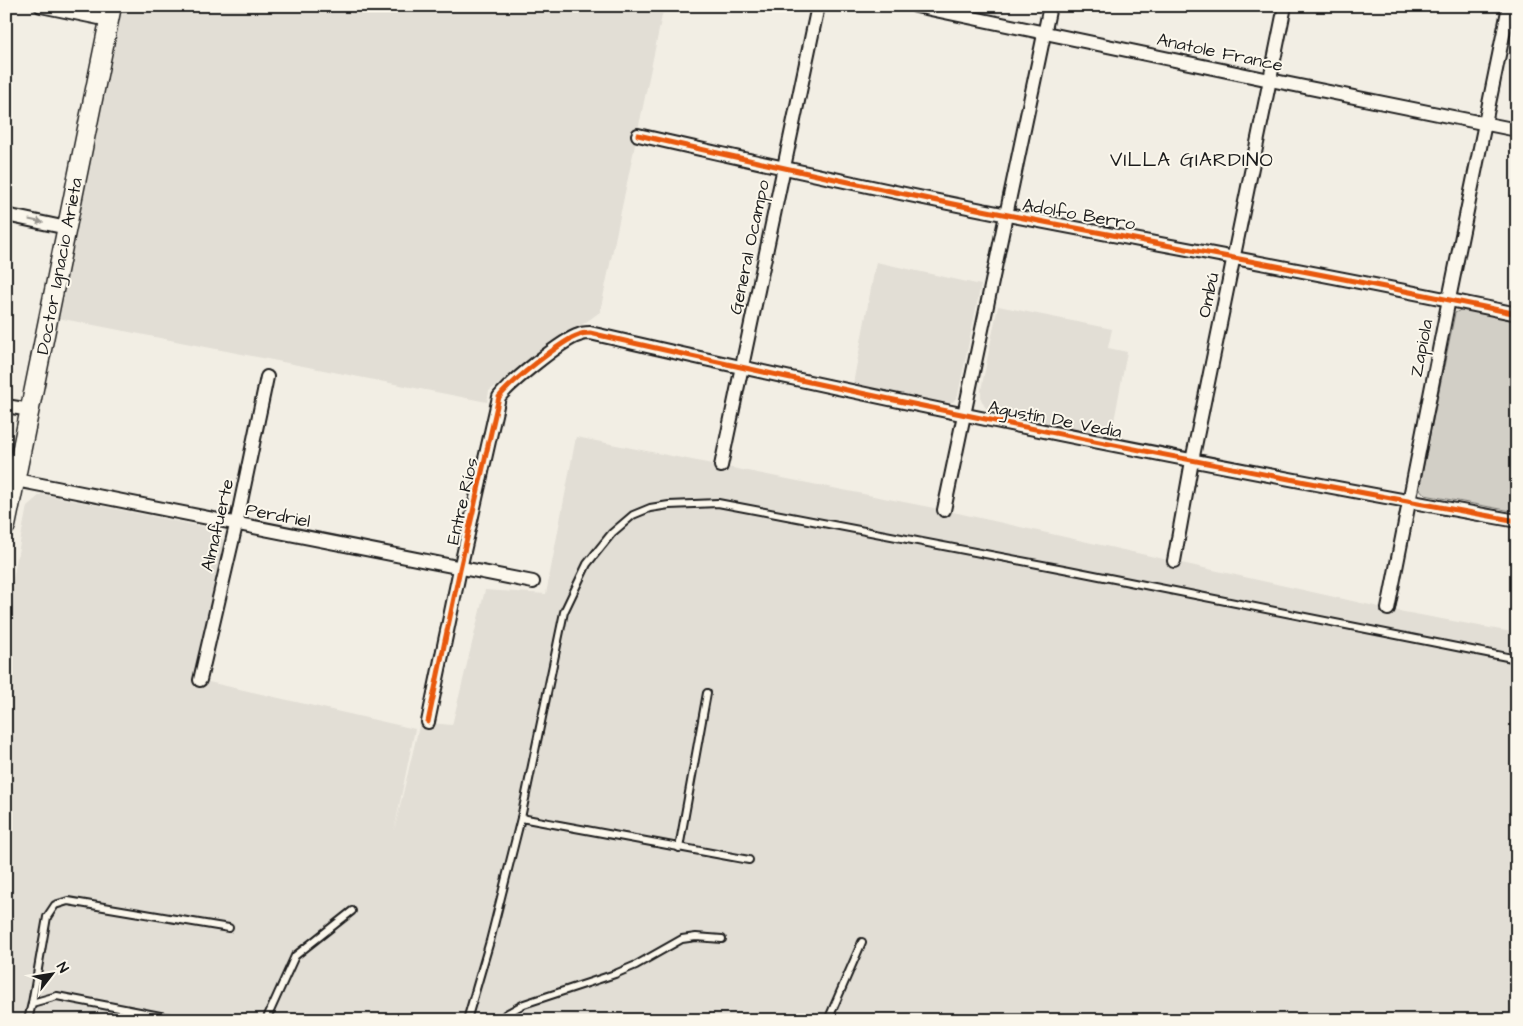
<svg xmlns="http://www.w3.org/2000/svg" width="1523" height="1026" font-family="'Architects Daughter',sans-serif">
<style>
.built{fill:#e2ded5}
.green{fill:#d2cfc6;stroke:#777671}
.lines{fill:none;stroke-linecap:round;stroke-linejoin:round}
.lane-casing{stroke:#1c1c1c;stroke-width:10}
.street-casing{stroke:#1c1c1c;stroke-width:16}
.secondary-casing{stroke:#1c1c1c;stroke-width:21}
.lane{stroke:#fbf7ec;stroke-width:6}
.street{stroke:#fbf7ec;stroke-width:12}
.secondary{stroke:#fbf7ec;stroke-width:18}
.cycleway-casing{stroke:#fbf7ec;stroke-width:8}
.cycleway{stroke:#e8590c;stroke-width:5}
.oneway{fill:#97948e}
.labels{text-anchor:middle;stroke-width:4;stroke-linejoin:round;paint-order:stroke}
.street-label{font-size:18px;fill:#1c1c1c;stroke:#fbf7ec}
.quarter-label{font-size:20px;letter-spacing:1px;fill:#1c1c1c;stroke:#fbf7ec}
</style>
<rect width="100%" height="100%" fill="#f2eee4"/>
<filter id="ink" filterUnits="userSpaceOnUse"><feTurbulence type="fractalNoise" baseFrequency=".02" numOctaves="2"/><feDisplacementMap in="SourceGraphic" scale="10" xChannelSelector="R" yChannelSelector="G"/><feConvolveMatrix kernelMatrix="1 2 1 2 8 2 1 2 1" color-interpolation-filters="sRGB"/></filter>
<g filter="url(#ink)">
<g class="built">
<polygon points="119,6 664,6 600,312 489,391 487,402 58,318"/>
<polygon points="876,262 981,285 958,395 954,401 947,405 853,384"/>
<polygon points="998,306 1112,329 1108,348 1127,352 1111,437 992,413 985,407 981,399 981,390"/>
<polygon points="576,437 944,510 1388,609 1517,633 1517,1020 6,1020 6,616 27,506 41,494 205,527 214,531 230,547 200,680 415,729 394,831 420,722 452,725 485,590 546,594"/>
</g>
<polygon class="green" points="1464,308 1517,317 1517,512 1425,495 1419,488 1455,313"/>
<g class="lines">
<g class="lane-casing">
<g id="lane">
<polyline points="521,818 749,860"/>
<polyline points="679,848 707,693"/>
<polyline points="32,1003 47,917 55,905 68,901 229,928"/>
<polyline points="28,1020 32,1003 57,996 181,1020"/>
<polyline points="266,1020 295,956 352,911"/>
<polyline points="467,1020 490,941 521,818 564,612 587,564 612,533 633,515 650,508 669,505 718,503 1069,570 1517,659"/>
<polyline points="501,1020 506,1014 524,1004 615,974 636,965 682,939 696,937 722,939"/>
<polyline points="828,1020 862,942"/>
</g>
</g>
<g class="street-casing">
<g id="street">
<polyline points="41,6 109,20"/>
<polyline points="916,6 1270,80 1517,130"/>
<path d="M638 135C761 163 884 191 1008 215 1178 248 1348 278 1517 314"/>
<polyline points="6,215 67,228"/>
<polyline points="6,406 30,410"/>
<polyline points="721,466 818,6"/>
<polyline points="16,480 533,582"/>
<polyline points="944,510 1050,6"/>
<polyline points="1174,561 1192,461 1285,6"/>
<polyline points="1388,609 1449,299 1509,6"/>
<polyline points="200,680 236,525 267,377"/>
<path d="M428 722 460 569 499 397C510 383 562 340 579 335 582 333 587 333 590 333 897 404 1206 465 1517 521"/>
</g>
</g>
<g class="secondary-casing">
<polyline id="secondary" points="6,526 112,6"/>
</g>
<use href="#lane" class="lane"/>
<use href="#street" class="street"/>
<use href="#secondary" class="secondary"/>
<g class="cycleway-casing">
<g id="cycleway">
<path d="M638 135C761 163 884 191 1008 215 1178 248 1348 278 1517 314"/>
<path d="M428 722 460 569 499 397C510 383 562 340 579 335 582 333 587 333 590 333 897 404 1206 465 1517 521"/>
</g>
</g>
<use href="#cycleway" class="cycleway"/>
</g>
<defs><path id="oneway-solid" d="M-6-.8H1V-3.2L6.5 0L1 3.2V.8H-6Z" transform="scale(1.25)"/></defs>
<use class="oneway" href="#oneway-solid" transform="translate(36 221) rotate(12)"/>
</g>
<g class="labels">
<g class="street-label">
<text transform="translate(1220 52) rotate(12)" y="6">Anatole France</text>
<text transform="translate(1079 214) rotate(10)" y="6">Adolfo Berro</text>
<text transform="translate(749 247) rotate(-78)" y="6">General Ocampo</text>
<text transform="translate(59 266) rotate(-79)" y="6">Doctor Ignacio Arieta</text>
<text transform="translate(1208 295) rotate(-78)" y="6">Ombú</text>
<text transform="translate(1421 348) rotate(-79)" y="6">Zapiola</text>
<text transform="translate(1055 419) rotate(11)" y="6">Agustín De Vedia</text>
<text transform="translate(462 501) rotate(-77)" y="6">Entre Ríos</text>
<text transform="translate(278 515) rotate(11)" y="6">Perdriel</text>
<text transform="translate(217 525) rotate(-77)" y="6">Almafuerte</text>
</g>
<g class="quarter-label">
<text x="1192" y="166">VILLA GIARDINO</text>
</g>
</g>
<rect width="1523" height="1026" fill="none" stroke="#fbf7ec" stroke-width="25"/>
<rect x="12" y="12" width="1498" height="1001" fill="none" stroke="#1c1c1c" stroke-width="2" filter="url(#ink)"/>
<g transform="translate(52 974) rotate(59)" stroke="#fbf7ec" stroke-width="4" paint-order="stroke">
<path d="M0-4L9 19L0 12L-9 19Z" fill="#1c1c1c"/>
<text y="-8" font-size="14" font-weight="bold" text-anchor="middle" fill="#1c1c1c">N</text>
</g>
</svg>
